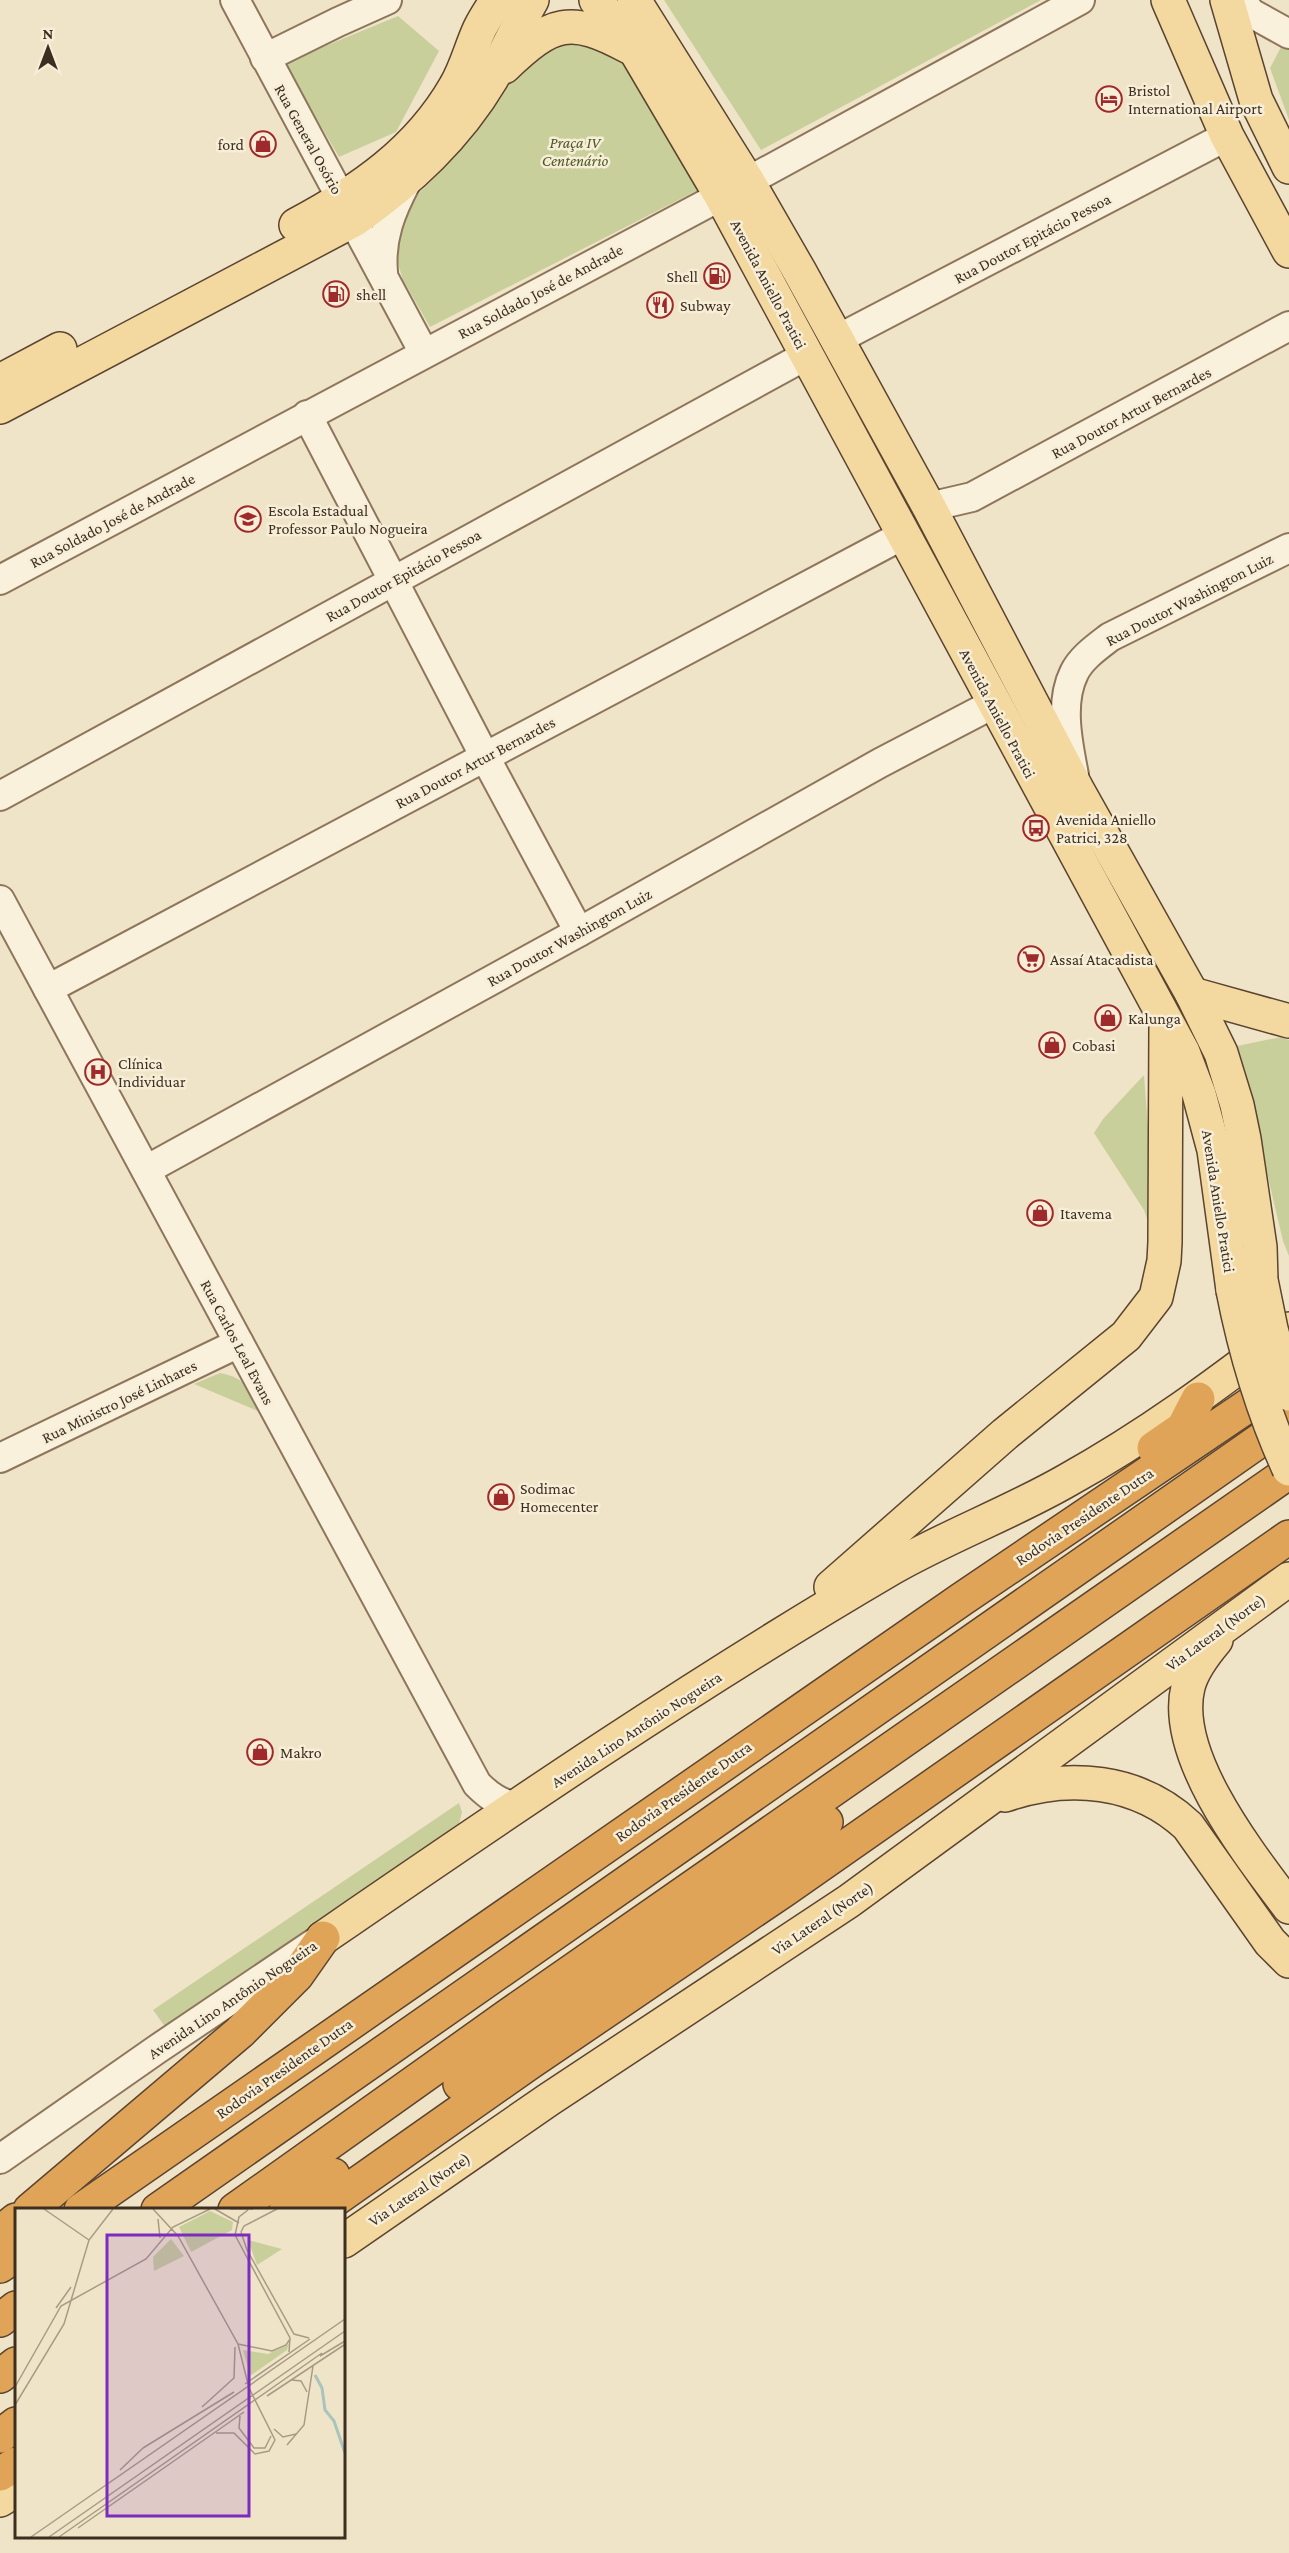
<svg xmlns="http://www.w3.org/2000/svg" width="1289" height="2553" font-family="'Crimson Pro',serif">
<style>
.green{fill:#c9cf9b}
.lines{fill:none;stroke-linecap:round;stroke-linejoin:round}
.minor-casing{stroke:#8d765c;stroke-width:32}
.major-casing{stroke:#5b4430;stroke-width:36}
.highway-casing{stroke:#5b4430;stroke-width:36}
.minor{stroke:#faf1dc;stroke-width:28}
.major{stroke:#f3d9a0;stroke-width:33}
.highway{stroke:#e0a458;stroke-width:33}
.major-bridge-casing{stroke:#5b4430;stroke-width:36;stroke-linecap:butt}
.major-bridge{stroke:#f3d9a0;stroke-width:33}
.labels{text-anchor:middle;stroke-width:5;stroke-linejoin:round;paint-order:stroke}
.poi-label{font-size:16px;fill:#3d2e20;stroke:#f7eed8;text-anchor:start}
.street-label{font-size:16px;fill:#3d2e20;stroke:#f7eed8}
.park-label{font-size:16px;font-style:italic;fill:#4d5a26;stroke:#f7eed8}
.inset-river{fill:none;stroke:#a9c4bc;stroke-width:3}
.inset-road{fill:none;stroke:#a89b85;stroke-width:1.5}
.view{fill:#7b2cbf;fill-opacity:0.15;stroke:#7b2cbf;stroke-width:3}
.inset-edge{fill:none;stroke:#3d2e20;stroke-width:3}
</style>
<rect width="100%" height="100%" fill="#f0e4c8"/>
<g class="green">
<polygon points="664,0 1041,0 761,150"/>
<polygon points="398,16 439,51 396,132 339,157 284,63"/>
<polygon points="577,37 625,58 704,187 430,327 403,280 396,257 401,228 414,198 438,174 500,99 527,55"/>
<polygon points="1281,47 1289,49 1289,120 1270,68"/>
<polygon points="1281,1037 1289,1040 1289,1256 1283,1241 1237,1046"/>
<polygon points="1144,1075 1155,1223 1152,1233 1144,1210 1094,1133 1103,1119"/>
<path d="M220 1373C247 1378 248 1389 258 1411L194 1384Z"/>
<polygon points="459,1803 462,1812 458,1828 166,2028 153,2010"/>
</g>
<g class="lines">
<g class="minor-casing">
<g id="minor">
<polyline points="235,0 424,353"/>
<polyline points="1241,0 1251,13 1289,34"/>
<polyline points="265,58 338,22 387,0"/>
<path d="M383 272C380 238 391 211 407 181"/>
<polyline points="836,340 1227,136"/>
<polyline points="307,415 485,757 579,932"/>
<polyline points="929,507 972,497 1289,326"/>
<polyline points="0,580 721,196 1080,0"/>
<path d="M1074 775C1068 744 1059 703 1074 673 1081 658 1097 647 1110 637L1289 548"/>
<polyline points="0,796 807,355"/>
<path d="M0 900 477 1784C490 1797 499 1803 517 1807"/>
<polyline points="48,989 903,535"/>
<polyline points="146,1170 579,932 880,763 993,704"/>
<polyline points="0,1458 239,1343"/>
<polyline points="0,2159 156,2050 316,1942"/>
</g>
</g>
<g class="major-casing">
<g id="major">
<polyline points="596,0 635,50 721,196 1183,1052 1199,1094 1214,1150 1233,1290"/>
<polyline points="634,0 747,180 800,272 929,507 1077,789 1192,994 1221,1053 1237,1105 1244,1139 1260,1247 1261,1280"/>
<polyline points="1168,0 1227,136 1289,251"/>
<polyline points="1227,0 1256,100 1289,167"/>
<path d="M504 67C552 21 570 15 629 47"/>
<path d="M296 225C360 191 418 151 455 87 466 69 471 47 480 28 485 18 491 9 497 0"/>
<polyline points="0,381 60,349"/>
<path d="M0 407 354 220C409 181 457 137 492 78 506 53 517 26 532 0"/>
<polyline points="1192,994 1289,1021"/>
<polyline points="831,1587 1005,1434 1126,1336 1156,1297 1164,1261 1165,1242 1166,1025"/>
<path d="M1216 1640C1205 1653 1192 1670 1188 1687 1171 1756 1250 1855 1289 1907"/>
<path d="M1005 1795C1068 1773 1138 1779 1188 1826L1270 1942 1289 1961"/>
<path d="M323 1938C509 1810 697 1682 892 1568 948 1536 1010 1513 1066 1481 1147 1436 1216 1385 1289 1329"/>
<polyline points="344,2241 548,2100 849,1901 1289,1579"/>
<polyline points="0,2500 16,2490"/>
</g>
</g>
<g class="highway-casing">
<g id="highway">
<polyline points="1154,1448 1183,1428 1198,1399"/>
<polyline points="460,2084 826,1822"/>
<polyline points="30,2210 240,2032 297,1975 323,1938"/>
<polyline points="81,2210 962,1599 1283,1382"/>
<polyline points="158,2210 1289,1420"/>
<polyline points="235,2210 509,2015 1289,1472"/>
<polyline points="286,2210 333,2175"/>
<polyline points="320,2210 529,2063 784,1890 1289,1537"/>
<polyline points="0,2233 16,2220"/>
<polyline points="0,2266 16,2255"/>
<polyline points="0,2320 16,2308"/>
<polyline points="0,2376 16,2364"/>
<polyline points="0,2436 16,2424"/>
<polyline points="0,2474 16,2464"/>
</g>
</g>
<use href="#minor" class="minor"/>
<use href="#major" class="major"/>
<use href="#highway" class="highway"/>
<g class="major-bridge-casing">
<g id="major-bridge">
<polyline points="1261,1280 1271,1329 1289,1394"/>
<path d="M1233 1290C1245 1352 1263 1412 1289 1469"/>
</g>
</g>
<use href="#major-bridge" class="major-bridge"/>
</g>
<defs>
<g id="hotel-ring" transform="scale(1.35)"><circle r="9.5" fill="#f7eed8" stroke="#9e2a2b" stroke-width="1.5"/><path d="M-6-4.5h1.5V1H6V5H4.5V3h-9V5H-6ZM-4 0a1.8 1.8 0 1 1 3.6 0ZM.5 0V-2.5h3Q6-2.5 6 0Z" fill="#9e2a2b"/></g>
<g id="shop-ring" transform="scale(1.35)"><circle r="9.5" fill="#f7eed8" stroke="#9e2a2b" stroke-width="1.5"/><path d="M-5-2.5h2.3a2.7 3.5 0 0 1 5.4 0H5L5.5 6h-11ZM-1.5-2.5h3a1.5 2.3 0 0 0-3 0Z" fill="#9e2a2b"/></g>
<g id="fuel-ring" transform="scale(1.35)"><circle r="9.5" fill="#f7eed8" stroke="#9e2a2b" stroke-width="1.5"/><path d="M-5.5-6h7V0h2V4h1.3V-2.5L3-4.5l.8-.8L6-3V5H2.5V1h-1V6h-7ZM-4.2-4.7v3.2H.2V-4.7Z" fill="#9e2a2b"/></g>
<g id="restaurant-ring" transform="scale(1.35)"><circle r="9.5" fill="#f7eed8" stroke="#9e2a2b" stroke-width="1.5"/><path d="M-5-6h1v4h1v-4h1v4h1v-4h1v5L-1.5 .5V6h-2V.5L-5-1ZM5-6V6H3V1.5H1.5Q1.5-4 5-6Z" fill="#9e2a2b"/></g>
<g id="school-ring" transform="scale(1.35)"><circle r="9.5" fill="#f7eed8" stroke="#9e2a2b" stroke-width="1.5"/><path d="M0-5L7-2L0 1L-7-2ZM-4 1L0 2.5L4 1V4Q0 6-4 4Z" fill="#9e2a2b"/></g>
<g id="bus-ring" transform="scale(1.35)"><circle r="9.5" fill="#f7eed8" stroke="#9e2a2b" stroke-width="1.5"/><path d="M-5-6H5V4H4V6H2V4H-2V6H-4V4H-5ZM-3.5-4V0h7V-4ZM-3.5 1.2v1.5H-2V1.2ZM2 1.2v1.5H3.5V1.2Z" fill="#9e2a2b"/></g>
<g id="supermarket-ring" transform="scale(1.35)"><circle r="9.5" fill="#f7eed8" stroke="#9e2a2b" stroke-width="1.5"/><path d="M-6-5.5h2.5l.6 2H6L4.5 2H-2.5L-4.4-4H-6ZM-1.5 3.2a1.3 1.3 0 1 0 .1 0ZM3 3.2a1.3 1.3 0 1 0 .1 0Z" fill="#9e2a2b"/></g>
<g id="hospital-ring" transform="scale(1.35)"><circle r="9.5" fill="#f7eed8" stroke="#9e2a2b" stroke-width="1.5"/><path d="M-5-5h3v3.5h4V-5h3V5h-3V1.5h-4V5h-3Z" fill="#9e2a2b"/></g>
</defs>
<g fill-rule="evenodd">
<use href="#hotel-ring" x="1109" y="99"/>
<use href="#shop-ring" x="263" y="144"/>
<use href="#fuel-ring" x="717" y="276"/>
<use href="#fuel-ring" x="336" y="294"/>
<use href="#restaurant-ring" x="660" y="305"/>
<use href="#school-ring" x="248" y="519"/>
<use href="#bus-ring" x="1036" y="828"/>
<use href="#supermarket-ring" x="1031" y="959"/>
<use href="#shop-ring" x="1108" y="1018"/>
<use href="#shop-ring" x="1052" y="1045"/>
<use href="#hospital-ring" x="98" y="1072"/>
<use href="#shop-ring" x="1040" y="1213"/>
<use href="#shop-ring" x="501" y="1497"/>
<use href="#shop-ring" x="260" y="1752"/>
</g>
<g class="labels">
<g class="poi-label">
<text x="1128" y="96">Bristol<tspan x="1128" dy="18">International Airport</tspan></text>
<text x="244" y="150" text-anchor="end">ford</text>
<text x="698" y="282" text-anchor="end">Shell</text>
<text x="356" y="300">shell</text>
<text x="680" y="311">Subway</text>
<text x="268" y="516">Escola Estadual<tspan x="268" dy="18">Professor Paulo Nogueira</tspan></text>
<text x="1056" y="825">Avenida Aniello<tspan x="1056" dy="18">Patrici, 328</tspan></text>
<text x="1050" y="965">Assaí Atacadista</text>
<text x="1128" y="1024">Kalunga</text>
<text x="1072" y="1051">Cobasi</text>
<text x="118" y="1069">Clínica<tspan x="118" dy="18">Individuar</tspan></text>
<text x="1060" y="1219">Itavema</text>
<text x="520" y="1494">Sodimac<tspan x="520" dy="18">Homecenter</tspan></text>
<text x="280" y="1758">Makro</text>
</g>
<g class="street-label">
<text transform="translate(309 139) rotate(61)" y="6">Rua General Osório</text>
<text transform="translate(1032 238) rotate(-28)" y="6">Rua Doutor Epitácio Pessoa</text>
<text transform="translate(769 284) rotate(62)" y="6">Avenida Aniello Pratici</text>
<text transform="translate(540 291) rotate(-28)" y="6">Rua Soldado José de Andrade</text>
<text transform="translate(1131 412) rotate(-28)" y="6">Rua Doutor Artur Bernardes</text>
<text transform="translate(112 520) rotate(-28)" y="6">Rua Soldado José de Andrade</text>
<text transform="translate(403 575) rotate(-29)" y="6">Rua Doutor Epitácio Pessoa</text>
<text transform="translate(1189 599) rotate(-27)" y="6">Rua Doutor Washington Luiz</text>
<text transform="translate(998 713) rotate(62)" y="6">Avenida Aniello Pratici</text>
<text transform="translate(475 762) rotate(-28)" y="6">Rua Doutor Artur Bernardes</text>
<text transform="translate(569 937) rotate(-29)" y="6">Rua Doutor Washington Luiz</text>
<text transform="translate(1219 1201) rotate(81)" y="6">Avenida Aniello Pratici</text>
<text transform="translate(238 1342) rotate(62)" y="6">Rua Carlos Leal Evans</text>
<text transform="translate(119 1401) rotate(-26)" y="6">Rua Ministro José Linhares</text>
<text transform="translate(1084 1516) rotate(-34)" y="6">Rodovia Presidente Dutra</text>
<text transform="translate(1215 1632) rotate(-36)" y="6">Via Lateral (Norte)</text>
<text transform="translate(636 1729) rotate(-33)" y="6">Avenida Lino Antônio Nogueira</text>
<text transform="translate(683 1791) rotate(-35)" y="6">Rodovia Presidente Dutra</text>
<text transform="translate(822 1918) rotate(-34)" y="6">Via Lateral (Norte)</text>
<text transform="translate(232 1999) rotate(-34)" y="6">Avenida Lino Antônio Nogueira</text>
<text transform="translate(284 2068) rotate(-35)" y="6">Rodovia Presidente Dutra</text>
<text transform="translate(419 2189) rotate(-34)" y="6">Via Lateral (Norte)</text>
</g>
<g class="park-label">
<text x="575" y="148">Praça IV<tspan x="575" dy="18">Centenário</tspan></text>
</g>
</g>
<g transform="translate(15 2208)">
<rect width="330" height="330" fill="#f0e4c8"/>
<path d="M195 3 218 14 217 22 176 44 164 19ZM156 31 169 48 139 63 138 49ZM233 32 267 41 242 57ZM274 136 272 142 235 168 228 142 253 146Z" fill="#c9cf9b"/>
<path class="inset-river" d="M300 167 307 180 310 202 319 213 330 245"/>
<path class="inset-road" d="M29 1 74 32M138 1 163 28 223 136 234 180 260 232 254 243 240 246 219 225H201M200 1 224 15M215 1H238M233 2 224 9 220 27 275 130 274 144M143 11 145 30M226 24 232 42 279 126 294 130M226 24 229 18 262 1M41 100 56 79M223 136 257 143 271 137 275 131M305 148 330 133M277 172 286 173 292 184M230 176 295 131M0 179 46 98 131 51 158 19 195 1M252 188 329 137M0 197 49 116 74 32 98 1M187 199 219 170 220 139M225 208 224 220 239 240H250L256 228M259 221 268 229 281 226M272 237 289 217 298 158M128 240 219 184M105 262 128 240M63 320 229 204M16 329 330 111M34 329 330 123M44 329 307 145"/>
<path class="view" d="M92 27H234V308H92Z"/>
<rect width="330" height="330" class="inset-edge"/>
</g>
<g transform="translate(48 48)" stroke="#f7eed8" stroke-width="4.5" paint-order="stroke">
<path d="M0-4.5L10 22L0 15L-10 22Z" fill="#3d2e20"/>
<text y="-9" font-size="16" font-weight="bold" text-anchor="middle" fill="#3d2e20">N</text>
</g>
</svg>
